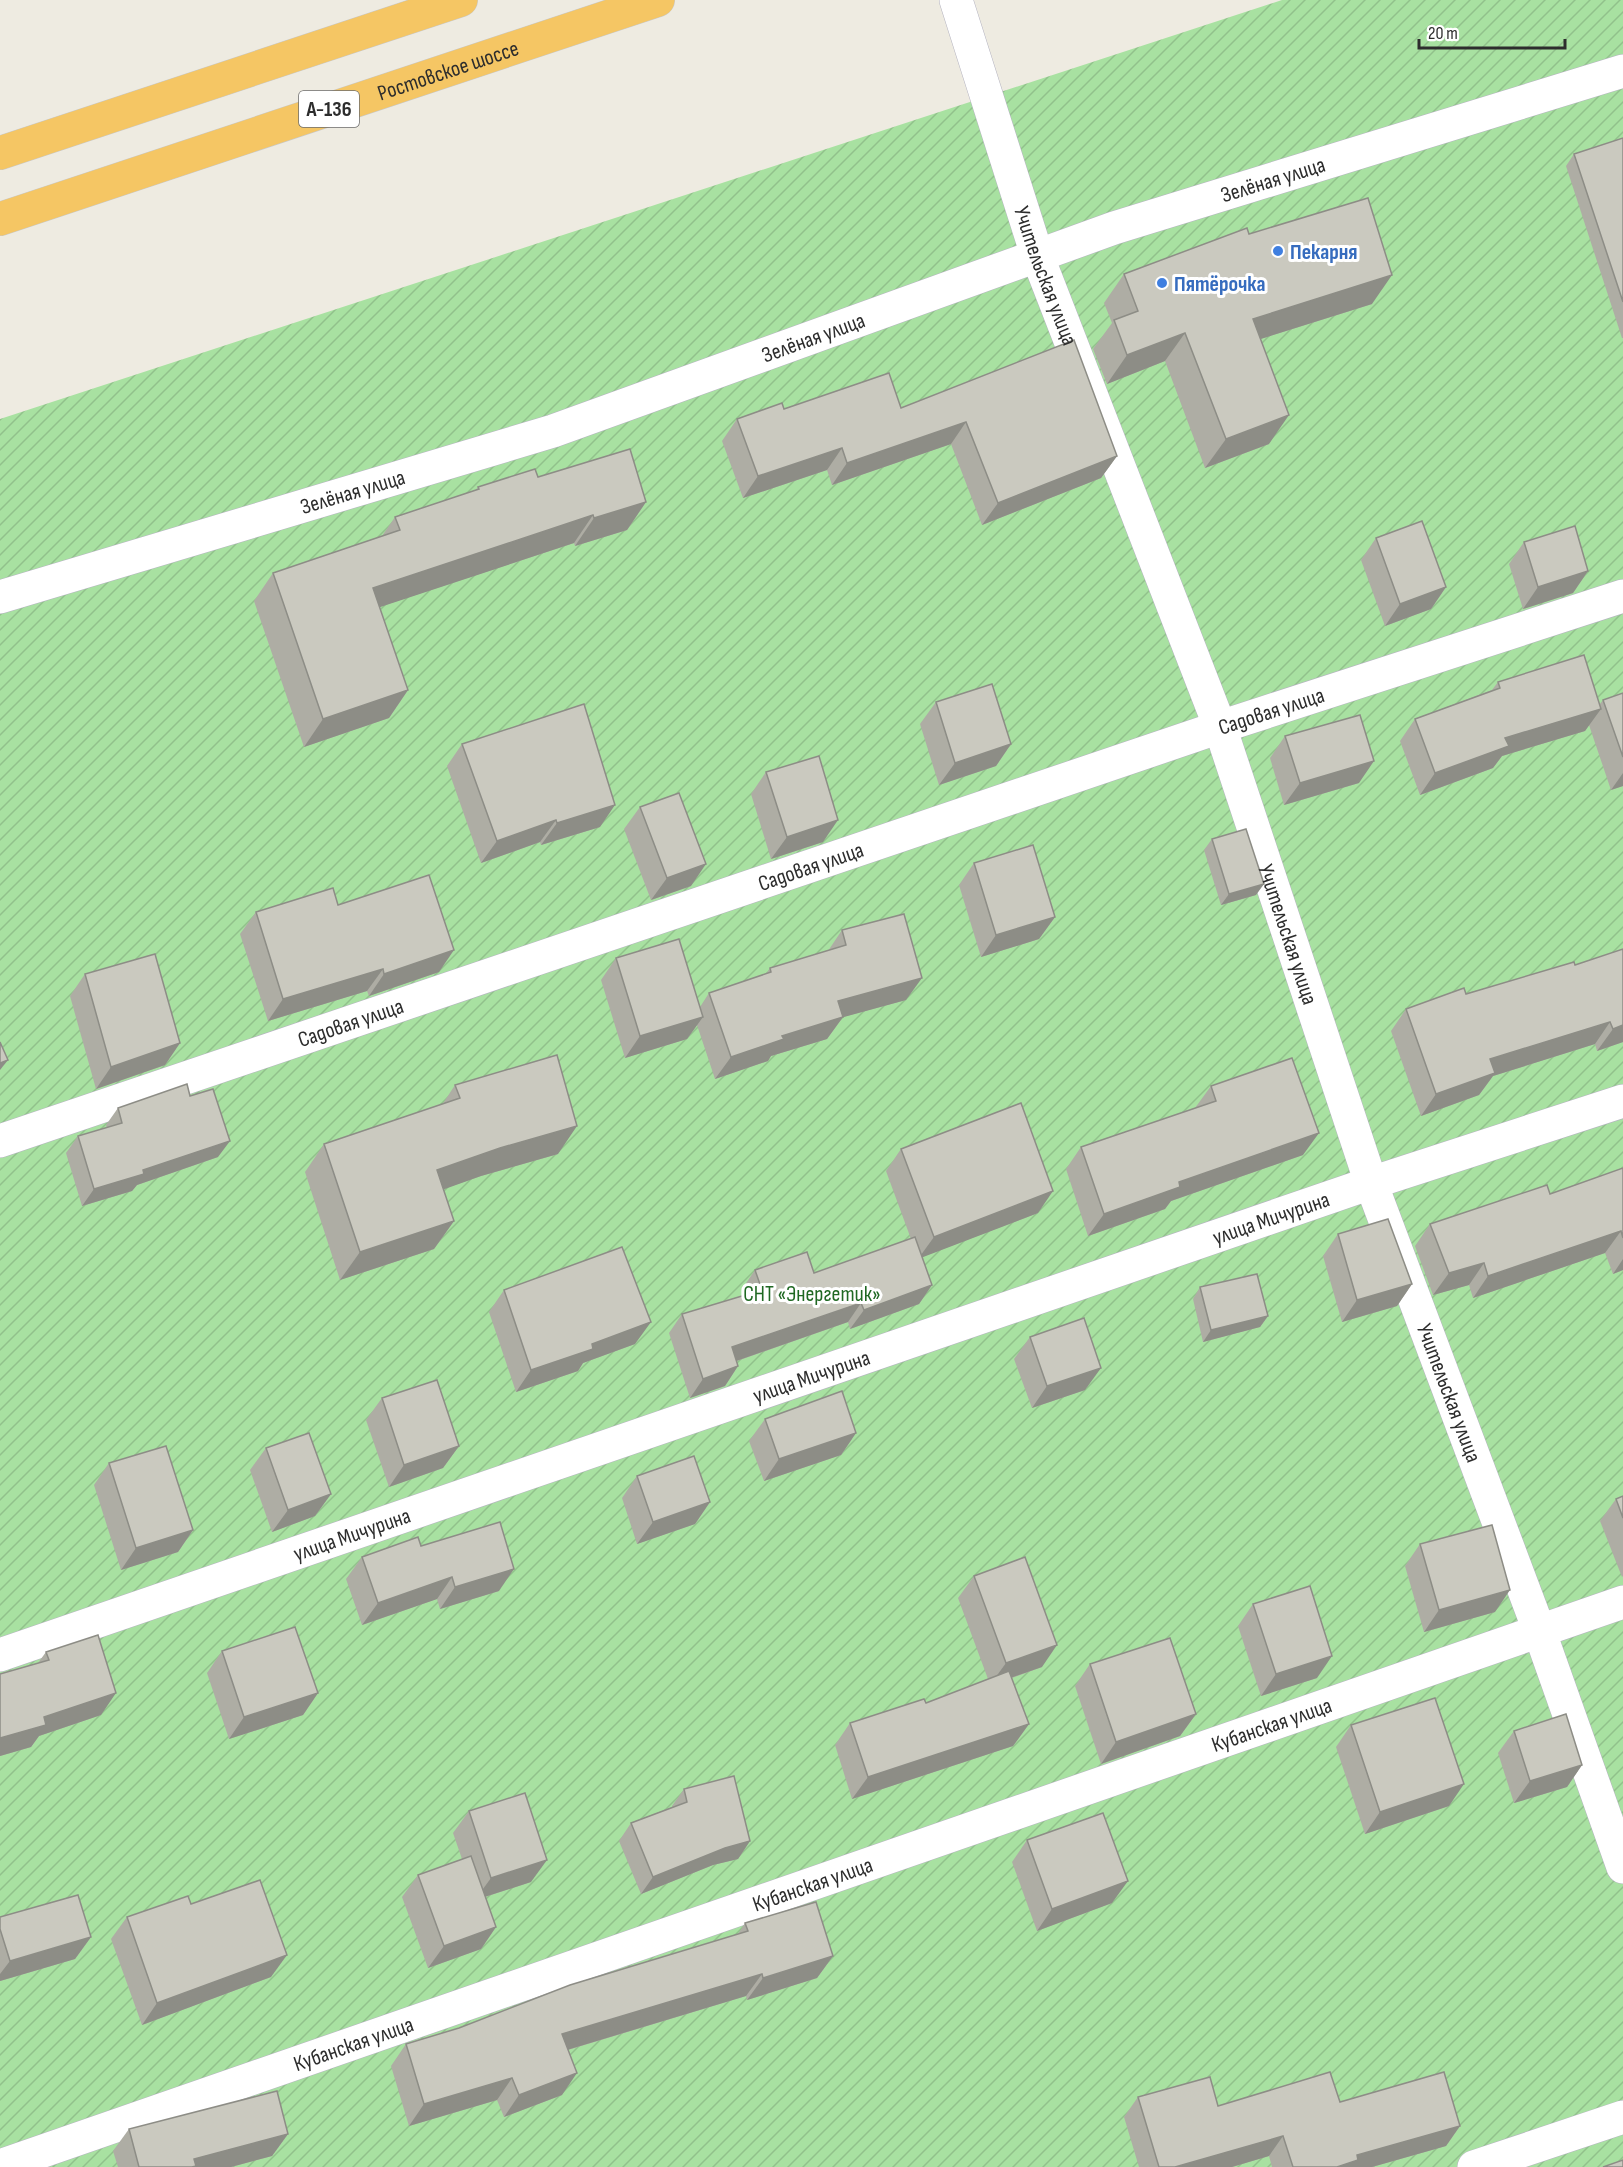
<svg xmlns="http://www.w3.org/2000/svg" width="1623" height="2167" font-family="'Sofia Sans Condensed',sans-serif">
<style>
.garden{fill:url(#garden-furrows)}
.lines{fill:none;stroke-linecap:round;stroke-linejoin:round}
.street-casing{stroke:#b5b4c0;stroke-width:34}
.highway-casing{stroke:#c8c8c8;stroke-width:34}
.street{stroke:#fff;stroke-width:33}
.highway{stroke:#f5c664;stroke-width:33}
.wall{fill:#aeada4}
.shaded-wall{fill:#8d8d86}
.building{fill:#cac9bf;stroke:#8d8d86;stroke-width:1.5}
.shop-dot{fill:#3f7fe0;stroke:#fff;stroke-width:2}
.labels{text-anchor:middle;stroke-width:6;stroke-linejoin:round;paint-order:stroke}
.shield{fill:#fff;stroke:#6c6c6c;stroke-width:1.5}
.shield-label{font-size:21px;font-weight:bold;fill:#2d2d2d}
.street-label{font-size:22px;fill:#2d2d2d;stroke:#fff}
.shop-label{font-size:22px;font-weight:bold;fill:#366cbe;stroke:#fff;text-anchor:start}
.park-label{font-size:22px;fill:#1f6822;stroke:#fff}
</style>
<defs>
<pattern id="garden-furrows" width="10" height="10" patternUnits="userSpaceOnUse" patternTransform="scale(1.5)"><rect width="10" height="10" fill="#a8e1a1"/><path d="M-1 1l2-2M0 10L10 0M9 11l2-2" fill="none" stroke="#91c18b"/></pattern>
</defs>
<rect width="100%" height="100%" fill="#eeebe1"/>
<polygon class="garden" points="1282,0 1623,0 1623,2167 0,2167 0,419"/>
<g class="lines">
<g class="street-casing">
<g id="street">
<path id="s1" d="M956 0 1037 255 1220 727 1371 1183 1539 1630 1623 1867"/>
<path id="s2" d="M0 597 553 431 1114 228 1623 71"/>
<path id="s3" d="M0 1141 1220 727 1623 596"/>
<path id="s4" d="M0 1655 1371 1183 1623 1101"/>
<path id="s5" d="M0 2166 1623 1602"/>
<polyline points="1474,2167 1623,2117"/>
</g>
</g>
<g class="highway-casing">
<g id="highway">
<polyline points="0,153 461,0"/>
<path id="s6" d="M0 219 658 0"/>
</g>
</g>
<use href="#street" class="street"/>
<use href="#highway" class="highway"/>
</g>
<g class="wall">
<polygon points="1623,138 1623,338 1622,338 1566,166 1574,154"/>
<polygon points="1249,234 1372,304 1260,339 1269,444 1205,468 1165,361 1107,384 1093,349 1112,323 1104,303 1124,274"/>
<polygon points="901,408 1117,456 1101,478 982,525 951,444 832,485 827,470 743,498 722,441 737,419 784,409"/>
<polygon points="538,477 646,502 627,530 575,546 574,543 379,607 408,690 389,718 304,747 254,601 273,573 382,536 395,517 475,491 478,487"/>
<polygon points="1376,538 1446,587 1431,609 1385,626 1361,560"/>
<polygon points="1524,542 1588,571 1573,593 1523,609 1509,564"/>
<polygon points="1498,682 1599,705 1603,700 1623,693 1623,786 1611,790 1589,725 1585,731 1502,756 1493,768 1420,795 1400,741 1415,719 1492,690"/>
<polygon points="936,702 1011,744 996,766 939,785 920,724"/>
<polygon points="1285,736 1359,783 1284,805 1270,758"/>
<polygon points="462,744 600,827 541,845 540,842 481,863 447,766"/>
<polygon points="766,772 823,842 771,859 751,794"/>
<polygon points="640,807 691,886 651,900 624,829"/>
<polygon points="1212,839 1256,895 1221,905 1204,850"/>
<polygon points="974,863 1055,917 1039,939 981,957 959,885"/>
<polygon points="338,905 439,972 369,996 367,991 268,1021 240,934 256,912"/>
<polygon points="842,930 906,1000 843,1017 827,1039 771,1056 768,1061 715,1079 697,1025 687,1039 625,1058 601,980 616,958 700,1007 709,993 766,974 770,968 828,951"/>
<polygon points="1575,965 1623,1042 1597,1051 1595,1044 1493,1076 1479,1095 1421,1116 1391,1031 1406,1009"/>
<polygon points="85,974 180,1043 165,1065 96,1089 70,996"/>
<polygon points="455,1085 558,1154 481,1176 443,1189 454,1221 434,1249 340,1280 305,1172 324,1144 442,1105"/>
<polygon points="1211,1086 1303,1155 1171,1201 1165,1209 1088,1236 1066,1169 1081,1147 1195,1108"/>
<polygon points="190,1096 218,1157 137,1185 132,1191 82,1206 66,1153 78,1136 107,1128 106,1125 118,1108"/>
<polygon points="901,1149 1038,1213 922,1257 932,1285 919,1304 850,1329 848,1322 737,1361 738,1366 725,1386 690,1398 669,1333 682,1314 744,1295 742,1289 755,1270 814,1273 911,1239 886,1171"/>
<polygon points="1623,1168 1623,1270 1613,1274 1605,1253 1473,1298 1469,1285 1433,1295 1415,1246 1430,1224 1550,1194"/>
<polygon points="1338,1234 1412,1284 1397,1306 1342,1322 1323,1256"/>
<polygon points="1200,1287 1268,1316 1260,1327 1203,1342 1193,1299"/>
<polygon points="504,1290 635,1344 583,1363 578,1371 516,1392 489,1312"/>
<polygon points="1030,1337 1085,1390 1032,1408 1014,1359"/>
<polygon points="382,1398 459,1446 443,1468 389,1487 366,1420"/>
<polygon points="765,1419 856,1433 841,1455 764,1481 749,1441"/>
<polygon points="266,1448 331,1494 315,1516 272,1532 250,1470"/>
<polygon points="109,1463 193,1530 178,1552 121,1570 94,1485"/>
<polygon points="637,1476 710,1502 695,1524 637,1544 622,1498"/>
<polygon points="1623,1496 1623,1576 1622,1577 1600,1521 1616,1499"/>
<polygon points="1420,1544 1495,1612 1424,1632 1405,1566"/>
<polygon points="421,1546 499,1591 440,1609 437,1599 362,1625 346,1579 362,1557"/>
<polygon points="974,1576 1042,1667 1012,1678 1029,1724 1013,1746 852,1799 835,1745 850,1723 926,1703 988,1679 958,1598"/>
<polygon points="1253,1604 1317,1678 1261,1696 1238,1626"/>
<polygon points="222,1651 318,1693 303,1715 229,1739 207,1673"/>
<polygon points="46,1652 101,1715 39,1736 31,1747 0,1756 0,1674 38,1663"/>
<polygon points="1090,1664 1196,1714 1180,1736 1101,1764 1075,1686"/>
<polygon points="1351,1725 1449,1806 1365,1834 1336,1747"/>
<polygon points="1514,1731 1582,1765 1567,1787 1514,1803 1498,1753"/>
<polygon points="684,1789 750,1841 738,1859 713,1865 641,1894 619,1841 631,1823 672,1807 672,1806"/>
<polygon points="469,1811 531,1882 485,1897 496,1927 481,1949 428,1968 402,1897 418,1875 462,1859 453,1833"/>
<polygon points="1027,1840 1112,1903 1037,1931 1012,1862"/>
<polygon points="191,1904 271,1977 142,2025 111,1939 127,1917"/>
<polygon points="0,1917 91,1937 75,1959 0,1981"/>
<polygon points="745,1923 833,1956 817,1978 747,2000 746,1996 568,2050 562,2095 504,2117 497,2100 409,2126 391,2066 406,2044 459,2028 738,1934"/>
<polygon points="1138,2097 1218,2106 1340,2102 1460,2126 1446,2146 1372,2167 1272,2167 1269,2156 1232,2167 1139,2167 1124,2117"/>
<polygon points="129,2129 288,2134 272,2156 231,2167 118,2167 113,2151"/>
</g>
<g class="shaded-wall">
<polygon points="1392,275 1372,304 1232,348 1253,319"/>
<polygon points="1185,333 1165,361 1107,384 1127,355"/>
<polygon points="1289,415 1269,444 1205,468 1226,439"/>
<polygon points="966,422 951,444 832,485 847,463"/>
<polygon points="842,448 827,470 743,498 758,476"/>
<polygon points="1117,456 1101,478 982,525 998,503"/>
<polygon points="646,502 627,530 575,546 594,518"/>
<polygon points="593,515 574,543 353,616 373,588"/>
<polygon points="1588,571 1573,593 1523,609 1538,587"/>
<polygon points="1446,587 1431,609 1385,626 1400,604"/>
<polygon points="408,690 389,718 304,747 323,719"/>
<polygon points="1601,709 1585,731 1502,756 1493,768 1420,795 1435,773 1505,738"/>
<polygon points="1011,744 996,766 939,785 955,763"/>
<polygon points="1374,761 1359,783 1284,805 1300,783"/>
<polygon points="1623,773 1623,786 1611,790"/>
<polygon points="615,805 600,827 541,845 557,823"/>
<polygon points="556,820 540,842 481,863 497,841"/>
<polygon points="838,820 823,842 771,859 787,837"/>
<polygon points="706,864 691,886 651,900 667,878"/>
<polygon points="1264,884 1256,895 1221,905 1229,894"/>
<polygon points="1055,917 1039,939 981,957 996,935"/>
<polygon points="454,950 439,972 369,996 384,974"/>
<polygon points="383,969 367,991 268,1021 283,999"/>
<polygon points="922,978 906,1000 822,1023 838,1001"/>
<polygon points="703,1017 687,1039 625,1058 640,1036"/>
<polygon points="843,1017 827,1039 771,1056 768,1061 715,1079 731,1057 782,1036"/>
<polygon points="1610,1022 1595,1044 1493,1076 1479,1095 1421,1116 1436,1094 1490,1059"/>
<polygon points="1623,1025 1623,1042 1597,1051 1613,1029"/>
<polygon points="180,1043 165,1065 96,1089 111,1067"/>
<polygon points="8,1060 0,1070 0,1063"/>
<polygon points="577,1126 558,1154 481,1176 417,1199 437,1170 500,1148"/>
<polygon points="1319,1133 1303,1155 1171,1201 1165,1209 1088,1236 1104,1214 1179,1182"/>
<polygon points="230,1141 218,1157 137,1185 132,1191 82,1206 94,1189 143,1170"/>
<polygon points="1053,1191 1038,1213 918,1259 934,1237"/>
<polygon points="454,1221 434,1249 340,1280 360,1252"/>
<polygon points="1621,1231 1605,1253 1473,1298 1488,1276"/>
<polygon points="1623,1259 1623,1270 1613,1274"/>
<polygon points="1484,1263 1469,1285 1433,1295 1449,1273"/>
<polygon points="1412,1284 1397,1306 1342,1322 1357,1300"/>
<polygon points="932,1285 919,1304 850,1329 864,1310"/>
<polygon points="861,1303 848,1322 719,1367 732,1347"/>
<polygon points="1268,1316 1260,1327 1203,1342 1211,1330"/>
<polygon points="651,1322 635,1344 583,1363 578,1371 516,1392 531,1370 592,1344"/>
<polygon points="738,1366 725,1386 690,1398 703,1379"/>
<polygon points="1101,1368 1085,1390 1032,1408 1047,1386"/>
<polygon points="856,1433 841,1455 764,1481 779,1459"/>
<polygon points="459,1446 443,1468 389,1487 404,1465"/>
<polygon points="331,1494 315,1516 272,1532 288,1510"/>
<polygon points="710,1502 695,1524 637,1544 653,1522"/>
<polygon points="193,1530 178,1552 121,1570 136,1548"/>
<polygon points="514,1569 499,1591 440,1609 455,1587"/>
<polygon points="452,1577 437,1599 362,1625 378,1603"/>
<polygon points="1510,1590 1495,1612 1424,1632 1439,1610"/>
<polygon points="1057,1645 1042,1667 990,1685 1006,1663"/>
<polygon points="1332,1656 1317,1678 1261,1696 1276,1674"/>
<polygon points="116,1693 101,1715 39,1736 31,1747 0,1756 0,1738 44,1717"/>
<polygon points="318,1693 303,1715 229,1739 244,1717"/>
<polygon points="1196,1714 1180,1736 1101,1764 1116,1742"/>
<polygon points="1029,1724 1013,1746 852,1799 868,1777"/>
<polygon points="1582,1765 1567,1787 1514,1803 1530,1781"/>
<polygon points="1464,1784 1449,1806 1365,1834 1380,1812"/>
<polygon points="750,1841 738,1859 713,1865 641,1894 653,1877 725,1848"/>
<polygon points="547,1860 531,1882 475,1900 491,1878"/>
<polygon points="1128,1881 1112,1903 1037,1931 1052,1909"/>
<polygon points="496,1927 481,1949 428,1968 444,1946"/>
<polygon points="91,1937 75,1959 0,1981 0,1974 10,1961"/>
<polygon points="287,1955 271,1977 142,2025 157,2003"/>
<polygon points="833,1956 817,1978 747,2000 763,1978"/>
<polygon points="762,1974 746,1996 547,2056 562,2034"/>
<polygon points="577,2073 562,2095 504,2117 519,2095"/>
<polygon points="512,2078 497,2100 409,2126 424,2104"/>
<polygon points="1460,2126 1446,2146 1372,2167 1337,2167 1357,2155"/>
<polygon points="288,2134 272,2156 231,2167 188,2167 194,2159"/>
<polygon points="1283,2136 1269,2156 1232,2167 1175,2167"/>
</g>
<g class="building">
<polygon points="1623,138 1623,302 1574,154"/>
<polygon points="1368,198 1392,275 1253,319 1289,415 1226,439 1185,333 1127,355 1114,320 1138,311 1124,274 1247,228 1249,234"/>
<polygon points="1074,340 1117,456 998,503 966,422 847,463 842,448 758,476 737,419 782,403 784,409 889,373 901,408"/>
<polygon points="630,449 646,502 594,518 593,515 373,588 408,690 323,719 273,573 400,530 395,517 479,489 478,487 535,469 538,477"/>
<polygon points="1422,521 1446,587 1400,604 1376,538"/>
<polygon points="1575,526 1588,571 1538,587 1524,542"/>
<polygon points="1584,655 1601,709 1505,738 1509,746 1435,773 1415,719 1500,688 1498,682"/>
<polygon points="992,684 1011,744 955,763 936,702"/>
<polygon points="1623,693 1623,757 1603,700"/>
<polygon points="584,704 615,805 557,823 556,820 497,841 462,744"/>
<polygon points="1360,715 1374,761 1300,783 1285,736"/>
<polygon points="819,756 838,820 787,837 766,772"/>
<polygon points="679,793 706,864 667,878 640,807"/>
<polygon points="1246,829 1264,884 1229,894 1212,839"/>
<polygon points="1033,845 1055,917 996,935 974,863"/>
<polygon points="429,875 454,950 384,974 383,969 283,999 256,912 333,888 338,905"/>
<polygon points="904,914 922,978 838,1001 843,1017 782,1036 784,1039 731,1057 709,993 771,972 770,968 846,945 842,930"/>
<polygon points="679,939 703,1017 640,1036 616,958"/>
<polygon points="1623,949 1623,1025 1613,1029 1610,1022 1490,1059 1495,1073 1436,1094 1406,1009 1464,988 1466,994 1574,962 1575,965"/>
<polygon points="155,954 180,1043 111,1067 85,974"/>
<polygon points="0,1042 8,1060 0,1063"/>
<polygon points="557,1055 577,1126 500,1148 437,1170 454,1221 360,1252 324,1144 460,1098 455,1085"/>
<polygon points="1292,1058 1319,1133 1179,1182 1180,1187 1104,1214 1081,1147 1216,1101 1211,1086"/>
<polygon points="187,1084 190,1096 213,1089 230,1141 143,1170 144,1174 94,1189 78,1136 122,1123 118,1108"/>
<polygon points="1021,1103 1053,1191 934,1237 901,1149"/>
<polygon points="1623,1168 1623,1238 1621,1231 1488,1276 1484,1263 1449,1273 1430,1224 1547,1185 1550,1194"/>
<polygon points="1388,1219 1412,1284 1357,1300 1338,1234"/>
<polygon points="915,1237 932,1285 864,1310 861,1303 732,1347 738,1366 703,1379 682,1314 762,1290 755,1270 807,1252 814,1273"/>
<polygon points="622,1247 651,1322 592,1344 593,1349 531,1370 504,1290"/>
<polygon points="1257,1274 1268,1316 1211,1330 1200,1287"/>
<polygon points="1084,1318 1101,1368 1047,1386 1030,1337"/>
<polygon points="437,1380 459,1446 404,1465 382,1398"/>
<polygon points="842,1391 856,1433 779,1459 765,1419"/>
<polygon points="309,1433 331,1494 288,1510 266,1448"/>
<polygon points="166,1446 193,1530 136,1548 109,1463"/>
<polygon points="694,1456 710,1502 653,1522 637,1476"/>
<polygon points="1623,1496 1623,1518 1616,1499"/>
<polygon points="500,1522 514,1569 455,1587 452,1577 378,1603 362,1557 418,1537 421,1546"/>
<polygon points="1492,1525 1510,1590 1439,1610 1420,1544"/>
<polygon points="1025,1557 1057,1645 1006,1663 974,1576"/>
<polygon points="1310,1586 1332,1656 1276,1674 1253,1604"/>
<polygon points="295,1627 318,1693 244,1717 222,1651"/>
<polygon points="98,1635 116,1693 44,1717 46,1725 0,1738 0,1674 49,1660 46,1652"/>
<polygon points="1170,1638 1196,1714 1116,1742 1090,1664"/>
<polygon points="1009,1671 1029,1724 868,1777 850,1723 924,1699 926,1703"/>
<polygon points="1435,1698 1464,1784 1380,1812 1351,1725"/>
<polygon points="1566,1714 1582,1765 1530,1781 1514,1731"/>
<polygon points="734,1776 750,1841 725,1848 653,1877 631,1823 687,1802 684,1789"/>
<polygon points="525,1793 547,1860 491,1878 469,1811"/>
<polygon points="1103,1813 1128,1881 1052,1909 1027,1840"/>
<polygon points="471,1856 496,1927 444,1946 418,1875"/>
<polygon points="260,1880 287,1955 157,2003 127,1917 188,1896 191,1904"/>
<polygon points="78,1895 91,1937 10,1961 0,1929 0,1917"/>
<polygon points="816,1902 833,1956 763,1978 762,1974 562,2034 577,2073 519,2095 512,2078 424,2104 406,2044 459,2028 570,1985 748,1931 745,1923"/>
<polygon points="1330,2072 1340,2102 1444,2072 1460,2126 1357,2155 1358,2160 1337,2167 1293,2167 1283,2136 1175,2167 1159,2167 1138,2097 1210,2077 1218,2106"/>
<polygon points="277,2091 288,2134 194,2159 196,2166 192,2167 139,2167 129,2129"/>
<polygon points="1623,2160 1623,2167 1603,2167"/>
</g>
<g class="shop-dot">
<circle cx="1278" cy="251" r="6"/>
<circle cx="1162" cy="283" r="6"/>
</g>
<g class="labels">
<rect class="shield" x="299" y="91" width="60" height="36" rx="4.5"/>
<g class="shield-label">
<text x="329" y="116">А-136</text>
</g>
<g class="street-label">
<text dy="8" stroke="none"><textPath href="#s6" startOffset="472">Ростовское шоссе</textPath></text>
<text dy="8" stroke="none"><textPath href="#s2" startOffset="1340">Зелёная улица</textPath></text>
<text dy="8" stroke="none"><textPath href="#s1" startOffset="290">Учительская улица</textPath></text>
<text dy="8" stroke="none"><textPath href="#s2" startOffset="854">Зелёная улица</textPath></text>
<text dy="8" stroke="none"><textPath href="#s2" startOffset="368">Зелёная улица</textPath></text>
<text dy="8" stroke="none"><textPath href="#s3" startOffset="1342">Садовая улица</textPath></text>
<text dy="8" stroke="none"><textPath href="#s3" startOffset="856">Садовая улица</textPath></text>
<text dy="8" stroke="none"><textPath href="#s1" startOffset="992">Учительская улица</textPath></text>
<text dy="8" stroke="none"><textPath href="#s3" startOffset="370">Садовая улица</textPath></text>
<text dy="8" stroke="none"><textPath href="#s4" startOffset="1344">улица Мичурина</textPath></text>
<text dy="8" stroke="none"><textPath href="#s4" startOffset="858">улица Мичурина</textPath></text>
<text dy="8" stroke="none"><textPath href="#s1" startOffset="1478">Учительская улица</textPath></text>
<text dy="8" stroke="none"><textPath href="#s4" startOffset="372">улица Мичурина</textPath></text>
<text dy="8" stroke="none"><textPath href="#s5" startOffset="1346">Кубанская улица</textPath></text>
<text dy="8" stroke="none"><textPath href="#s5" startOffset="860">Кубанская улица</textPath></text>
<text dy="8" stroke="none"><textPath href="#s5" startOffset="374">Кубанская улица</textPath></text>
</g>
<g class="shop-label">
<text x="1290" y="259">Пекарня</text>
<text x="1174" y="291">Пятёрочка</text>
</g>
<g class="park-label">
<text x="812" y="1301">СНТ «Энергетик»</text>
</g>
</g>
<path d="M1419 39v9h146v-9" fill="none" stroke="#2d2d2d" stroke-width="3"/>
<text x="1428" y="39" font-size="18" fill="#2d2d2d" stroke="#ffffff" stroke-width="4.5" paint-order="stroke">20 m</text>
</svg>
